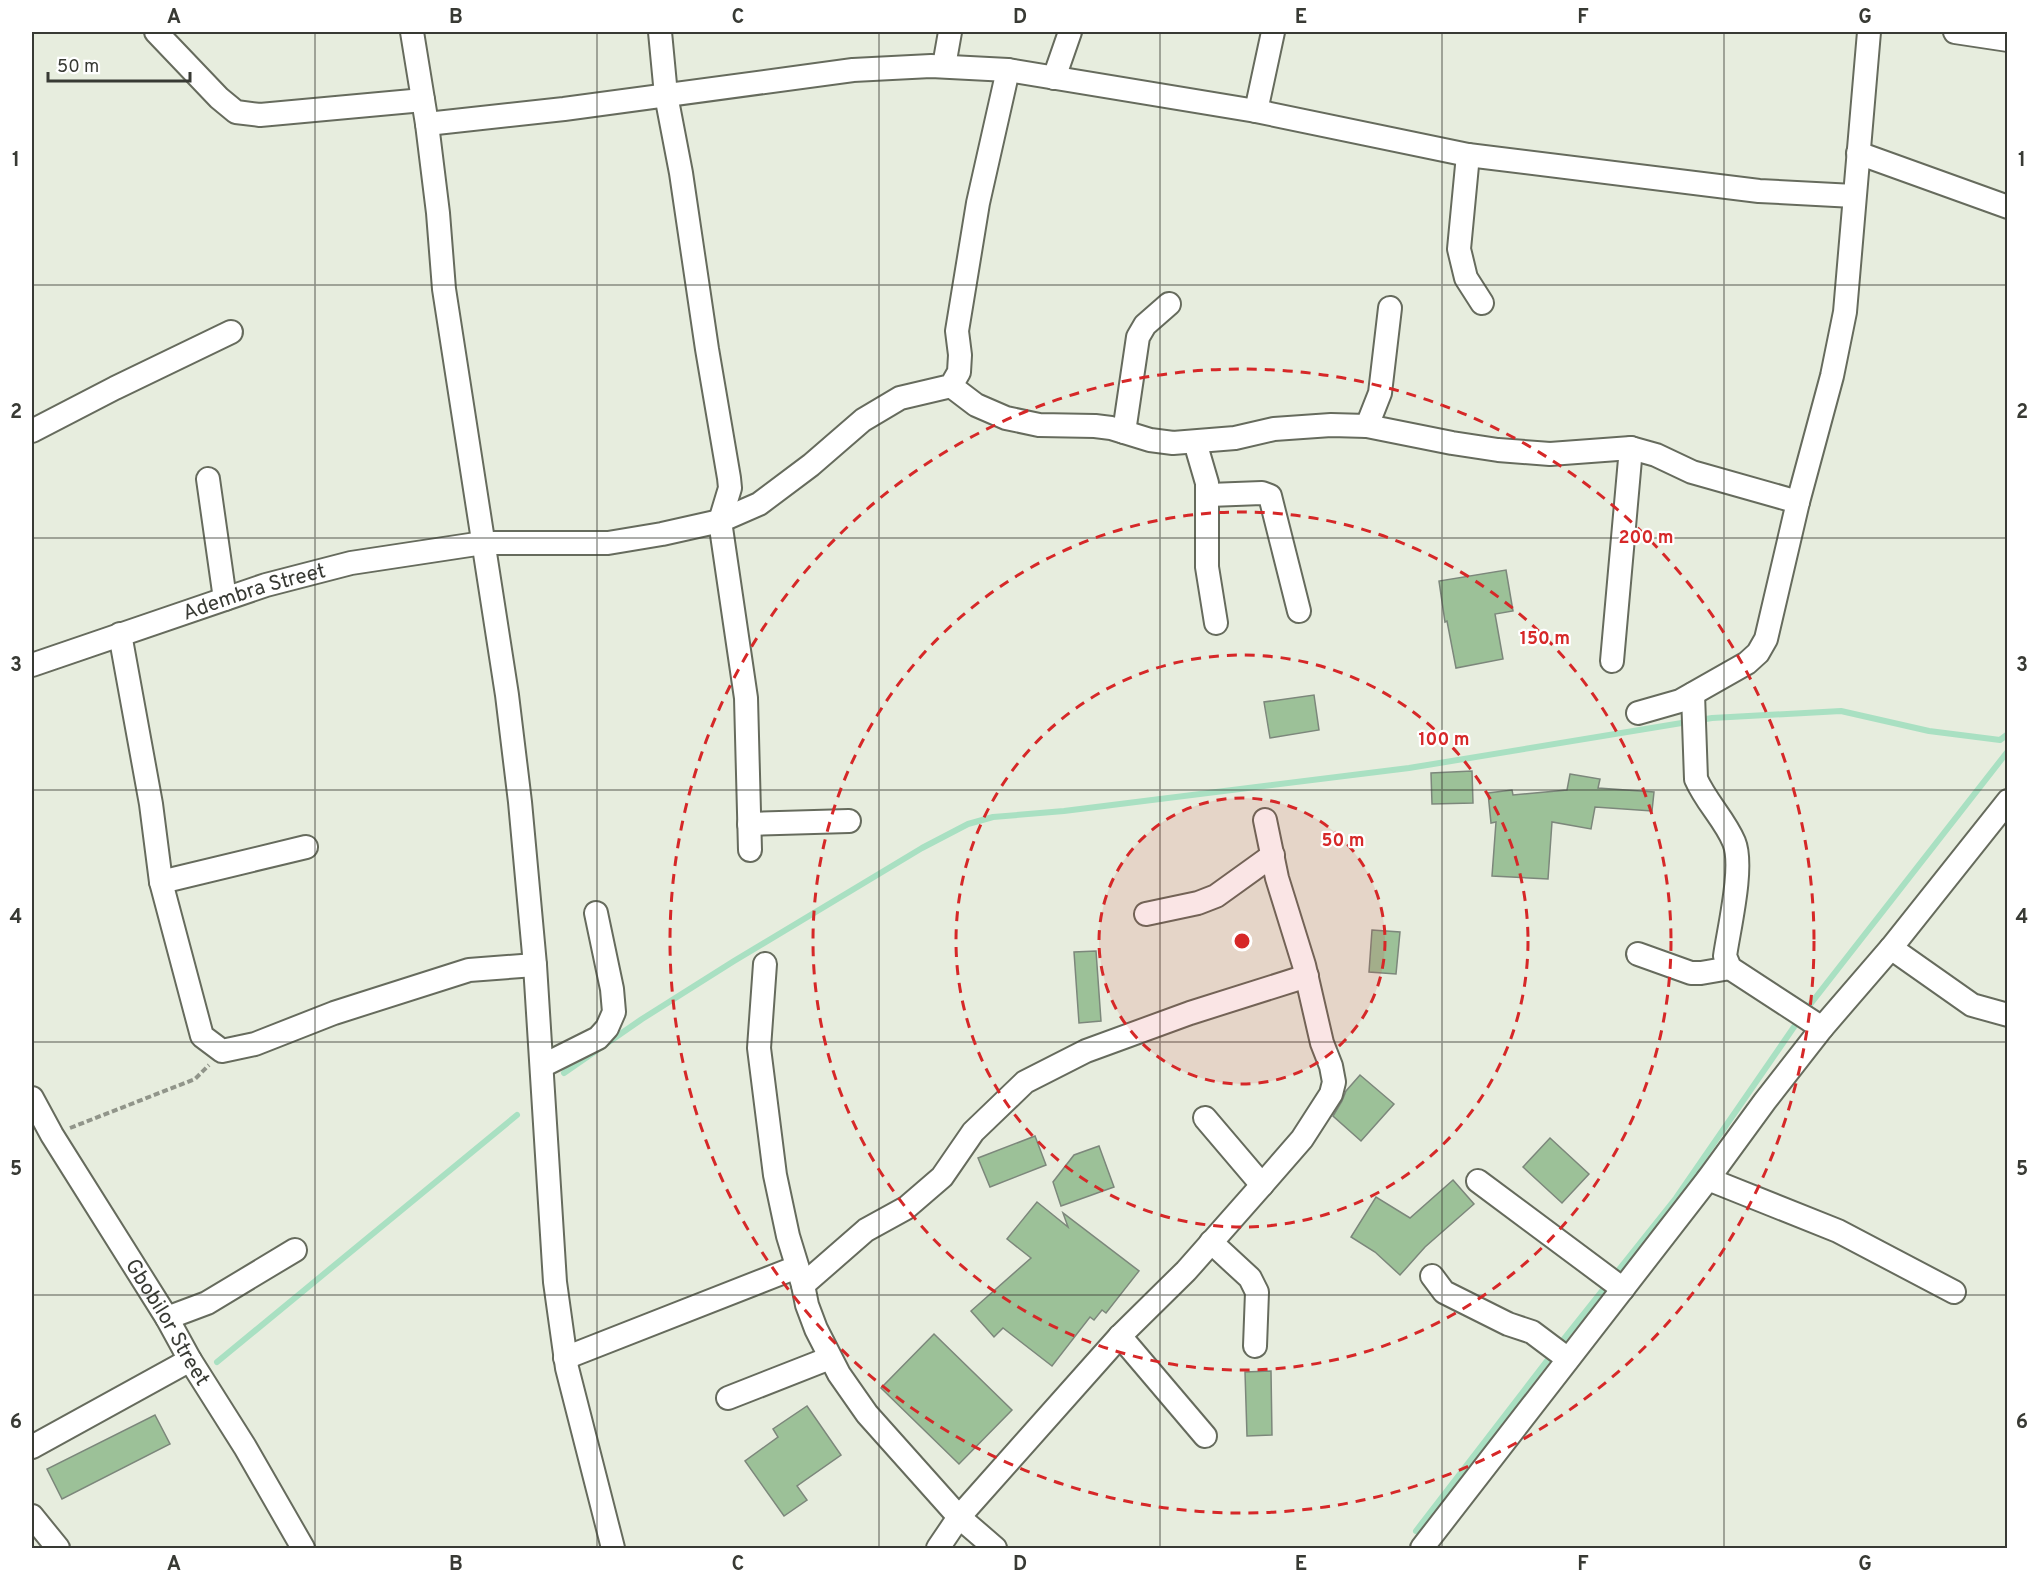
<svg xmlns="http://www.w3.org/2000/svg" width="2039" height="1580" font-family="Overpass,sans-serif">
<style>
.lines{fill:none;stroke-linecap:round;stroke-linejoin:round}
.stream{stroke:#a9e0c2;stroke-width:6}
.building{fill:#9cc198;stroke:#7c877b;stroke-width:1.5}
.minor-casing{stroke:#666b5d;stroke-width:26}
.path{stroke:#91958a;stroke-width:4;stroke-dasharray:6 3;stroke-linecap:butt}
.minor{stroke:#fff;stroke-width:22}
.grid{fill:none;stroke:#383a34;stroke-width:1.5;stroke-opacity:0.55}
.ring{fill:none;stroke:#d62828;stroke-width:3;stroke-dasharray:10 8}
.labels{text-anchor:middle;stroke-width:4.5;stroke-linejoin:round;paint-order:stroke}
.street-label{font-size:21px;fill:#383a34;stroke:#fff}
.centre{fill:#d62828;stroke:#fff;stroke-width:3}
.ring-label{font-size:18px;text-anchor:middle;font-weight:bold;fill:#d62828;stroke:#fff;stroke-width:4.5;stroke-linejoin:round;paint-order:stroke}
.neatline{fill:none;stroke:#383a34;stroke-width:2}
.grid-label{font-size:20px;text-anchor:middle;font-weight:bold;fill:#383a34}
</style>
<rect width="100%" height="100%" fill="#e7edde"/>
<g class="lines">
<g class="stream">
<polyline points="564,1073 642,1019 734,961 922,848 968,824 993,817 1064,811 1409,768 1712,718 1841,711 1929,731 2000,740 2008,734"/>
<polyline points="1559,1345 1676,1198 1805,1011 2008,751"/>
<polyline points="217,1362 517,1115"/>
<polyline points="1416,1531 1553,1353"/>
</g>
</g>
<g class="building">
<polygon points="1506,570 1513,611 1495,614 1503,659 1456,668 1447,621 1445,622 1439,581"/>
<polygon points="1314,695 1319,730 1270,738 1264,702"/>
<polygon points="1472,771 1473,803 1432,804 1431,773"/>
<polygon points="1570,774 1600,779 1598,788 1654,792 1652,811 1595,807 1591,829 1552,822 1548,879 1492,876 1496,822 1491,823 1488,793 1512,790 1513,795 1567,790"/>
<polygon points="1372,930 1400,932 1396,974 1369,972"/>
<polygon points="1096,951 1101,1021 1079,1023 1074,952"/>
<polygon points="1360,1075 1394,1104 1361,1141 1333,1116 1342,1101 1346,1091"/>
<polygon points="1035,1136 1046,1165 990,1187 978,1158"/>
<polygon points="1550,1138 1589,1174 1562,1203 1523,1167"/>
<polygon points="1099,1146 1114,1187 1061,1206 1053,1182 1074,1155"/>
<polygon points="1453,1180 1474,1204 1425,1247 1400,1275 1375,1252 1351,1237 1376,1197 1410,1218"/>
<polygon points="1037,1202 1068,1227 1063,1213 1139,1271 1106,1313 1102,1310 1094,1320 1090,1317 1052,1366 1003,1328 994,1337 971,1311 1031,1258 1007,1239"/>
<polygon points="934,1334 1012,1410 959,1464 881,1388"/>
<polygon points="1271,1371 1272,1435 1247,1436 1245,1372"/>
<polygon points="807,1406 841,1455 797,1486 807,1500 784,1516 745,1461 778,1437 773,1429"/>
<polygon points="155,1415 170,1444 62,1499 47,1469"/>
</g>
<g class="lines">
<g class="minor-casing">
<g id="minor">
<polyline points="156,32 219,98 236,112 260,115 423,100"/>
<polyline points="412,32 427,124 438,213 444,289 507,695 520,802 535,965 555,1282 567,1368 613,1548"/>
<polyline points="660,32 666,95 681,173 707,349 729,478 730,488 720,521 746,698 750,850"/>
<polyline points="1955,32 2008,40"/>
<polyline points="944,66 950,32"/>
<polyline points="1054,78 1070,32"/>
<polyline points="1256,111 1273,32"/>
<polyline points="427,124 564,109 853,70 931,66 1008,70 1256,111 1468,155 1759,191 1854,196"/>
<polyline points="1858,153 2008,207"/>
<polyline points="1468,155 1459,249 1466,278 1482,303"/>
<polyline points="951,386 976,405 1006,418 1039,425 1095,426 1111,428 1150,440 1173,443 1235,438 1274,429 1331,425 1367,426 1452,443 1498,450 1550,454 1631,448 1656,455 1692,472 1798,502"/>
<polyline points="1367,426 1380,393 1390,308"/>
<polyline points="32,431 115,388 231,332"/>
<polyline points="1124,432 1138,337 1145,325 1169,304"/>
<polyline points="1195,442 1207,483 1207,567 1216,623"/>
<polyline points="208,479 225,599"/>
<polyline points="1209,495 1262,493 1270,496 1299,611"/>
<polyline points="120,634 151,804 161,882 202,1036 222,1051 255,1044 334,1013 469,970 535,965"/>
<polyline points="1612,661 1631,448"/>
<path id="s1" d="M32 665 266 585 351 563 483 543H608L662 534 720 521 759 504 811 465 863 420 900 398 951 386 959 372 960 355 957 331 978 203 1008 70"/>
<path d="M1693 694 1696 779C1706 802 1725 820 1734 842 1744 866 1729 928 1725 956L1730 968 1822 1028"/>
<polyline points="1638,713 1680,701 1747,663 1758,653 1766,639 1798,502 1832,376 1845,312 1869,32"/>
<polyline points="749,824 849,821"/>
<polyline points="161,882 306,847"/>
<polyline points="1146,914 1198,903 1216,896 1273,855"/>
<polyline points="1891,948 1972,1005 2008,1015"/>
<polyline points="1638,954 1691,973 1701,973 1730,968"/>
<polyline points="765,964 759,1048 775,1175 788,1236 803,1285 807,1305 816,1329 839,1374 867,1414 959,1517 995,1548"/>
<polyline points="542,1066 598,1038 607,1028 614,1012 612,989 596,913"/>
<path id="s2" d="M32 1098 52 1135 167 1318 190 1360 245 1447 303 1548"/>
<polyline points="1205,1118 1262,1185"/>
<polyline points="1708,1179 1838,1231 1954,1292"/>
<polyline points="1478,1181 1623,1289"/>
<polyline points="1211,1242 1250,1278 1257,1292 1255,1346"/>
<polyline points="1432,1276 1444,1292 1508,1324 1532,1332 1568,1359"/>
<polyline points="803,1285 866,1230 906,1208 942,1177 973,1132 1025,1082 1086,1051 1190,1013 1307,976"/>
<polyline points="167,1318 207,1303 295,1250"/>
<polyline points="1120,1336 1205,1436"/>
<polyline points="565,1358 797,1267"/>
<polyline points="728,1398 830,1358"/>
<polyline points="32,1447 190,1360"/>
<polyline points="32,1516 58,1548"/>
<polyline points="938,1548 959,1517 1120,1336 1186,1271 1262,1185 1302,1139 1331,1094 1334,1082 1331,1066 1322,1043 1304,965 1277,878 1265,820"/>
<polyline points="1422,1548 1708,1179 1765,1101 1822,1028 1891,948 2008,801"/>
</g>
</g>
<polyline class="path" points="70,1128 195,1079 209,1065"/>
<use href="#minor" class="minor"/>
</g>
<path class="grid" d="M315 32V1548M597 32V1548M879 32V1548M1160 32V1548M1442 32V1548M1724 32V1548M32 285H2008M32 538H2008M32 790H2008M32 1042H2008M32 1295H2008"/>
<circle cx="1242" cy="941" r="143" fill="#d62828" fill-opacity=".12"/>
<g class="ring">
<circle cx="1242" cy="941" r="143"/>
<circle cx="1242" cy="941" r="286"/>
<circle cx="1242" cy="941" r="429"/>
<circle cx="1242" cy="941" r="572"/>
</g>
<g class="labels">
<g class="street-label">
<text dy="7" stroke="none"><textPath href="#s1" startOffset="234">Adembra Street</textPath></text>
<text dy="7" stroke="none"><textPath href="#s2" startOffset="262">Gbobilor Street</textPath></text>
</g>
</g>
<circle cx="1242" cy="941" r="9" class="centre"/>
<g class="ring-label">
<text x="1646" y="543">200 m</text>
<text x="1545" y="644">150 m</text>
<text x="1444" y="745">100 m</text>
<text x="1343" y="846">50 m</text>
</g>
<rect width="2039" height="1580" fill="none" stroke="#ffffff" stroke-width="66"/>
<path d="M48 72v9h142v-9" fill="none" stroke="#383a34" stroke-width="3"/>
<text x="57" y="72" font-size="18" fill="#383a34" stroke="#ffffff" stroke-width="4.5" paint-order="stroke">50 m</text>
<rect x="33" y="33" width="1973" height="1514" class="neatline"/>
<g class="grid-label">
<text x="174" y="23">A</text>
<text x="456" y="23">B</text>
<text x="738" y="23">C</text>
<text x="1020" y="23">D</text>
<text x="1301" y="23">E</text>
<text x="1583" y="23">F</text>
<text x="1865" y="23">G</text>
<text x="16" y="166">1</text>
<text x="2022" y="166">1</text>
<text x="16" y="418">2</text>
<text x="2022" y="418">2</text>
<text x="16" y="671">3</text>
<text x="2022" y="671">3</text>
<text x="16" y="923">4</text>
<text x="2022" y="923">4</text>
<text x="16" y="1175">5</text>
<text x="2022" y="1175">5</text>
<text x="16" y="1428">6</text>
<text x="2022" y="1428">6</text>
<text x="174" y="1570">A</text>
<text x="456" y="1570">B</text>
<text x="738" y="1570">C</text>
<text x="1020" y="1570">D</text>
<text x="1301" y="1570">E</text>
<text x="1583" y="1570">F</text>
<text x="1865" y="1570">G</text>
</g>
</svg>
